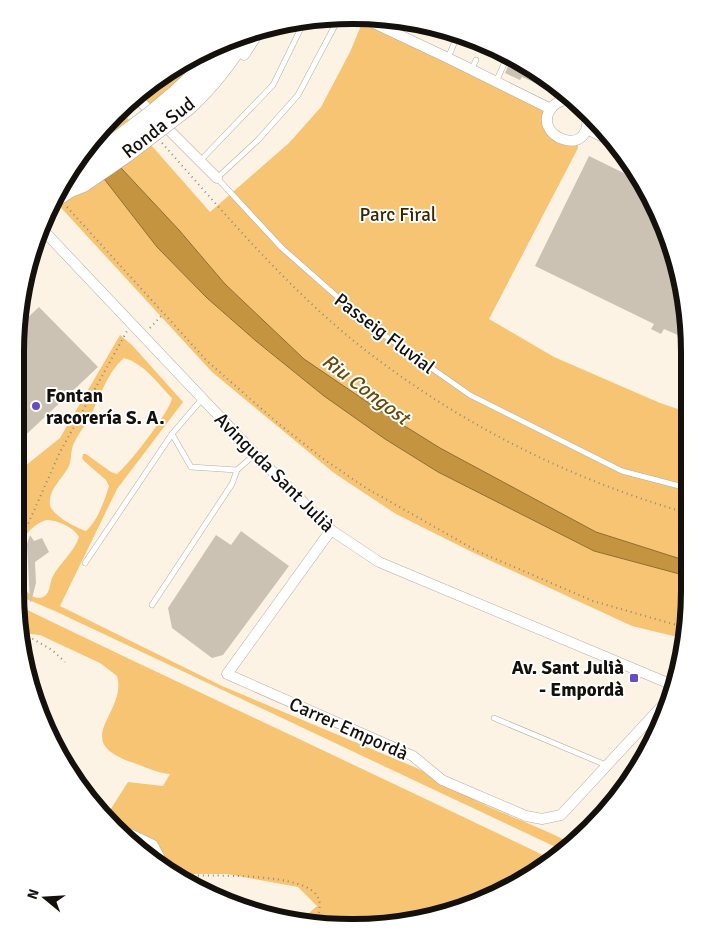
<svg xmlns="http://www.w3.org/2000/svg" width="705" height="943" font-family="Signika,sans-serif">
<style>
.green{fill:#f6c472;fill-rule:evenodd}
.water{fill:#c49440;stroke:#8f6d30}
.building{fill:#ccc2b4}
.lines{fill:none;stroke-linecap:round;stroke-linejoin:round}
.lane-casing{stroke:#b6ad9f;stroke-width:6}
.street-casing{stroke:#b6ad9f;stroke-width:11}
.highway-casing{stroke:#b6ad9f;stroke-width:20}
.path{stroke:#90897f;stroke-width:2;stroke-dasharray:1 4;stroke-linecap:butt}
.lane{stroke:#fff;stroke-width:5}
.street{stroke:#fff;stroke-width:10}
.highway{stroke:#fff;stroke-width:19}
.highway-bridge-casing{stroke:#b6ad9f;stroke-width:20;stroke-linecap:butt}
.highway-bridge{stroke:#fff;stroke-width:19}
.poi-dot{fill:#664cc5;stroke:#fff;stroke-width:2}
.labels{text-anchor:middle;stroke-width:4;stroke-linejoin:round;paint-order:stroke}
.street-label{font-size:19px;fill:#14110c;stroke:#fff}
.park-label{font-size:19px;fill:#3a2601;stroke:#fff}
.poi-label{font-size:19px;font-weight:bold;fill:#14110c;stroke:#fff;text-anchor:start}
.water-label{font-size:20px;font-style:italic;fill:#6a4905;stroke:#fff}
.rim{fill:none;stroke:#14110c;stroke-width:6}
</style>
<rect width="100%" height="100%" fill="#fdf3e4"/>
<g class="green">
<polygon points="365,16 551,109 551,131 577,139 578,148 489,319 554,357 660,403 687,412 687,561 596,532 440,448 379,410 304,359 225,284 179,230 94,139 122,112 210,212 289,143 321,107 350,52"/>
<polygon points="207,49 197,63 151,106 141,95 165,72"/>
<polygon points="80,155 105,180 157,247 207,298 256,341 324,396 385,439 438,472 594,551 687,576 686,639 632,626 474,553 396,514 334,473 212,372 53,199"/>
<path d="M120 335 132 345 183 402 117 489 60 606 222 686 419 769C441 782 464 795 487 806 516 819 545 829 572 844L564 851 57 612 15 594 17 530 15 525V474L60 438ZM124 358C145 364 157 383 172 398 171 410 128 466 117 474L111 472 86 454H83L82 458 84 461 106 480 109 486C104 502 98 520 86 531 76 528 52 515 50 505 48 490 61 480 68 468 72 461 70 451 74 443 77 436 82 430 86 423 99 403 105 374 124 358ZM46 520C57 520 74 527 79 537 74 553 59 563 52 578 50 583 50 592 45 596 38 600 31 597 27 591L22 543C25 533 36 523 46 520Z"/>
<path d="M17 605C195 691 375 774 553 860L540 871 461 910 374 927 299 922 317 906 298 887 227 874H176L114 829 105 818 128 782 163 786 170 774C158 773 145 767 134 763 67 741 128 713 117 676L100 663 40 635 21 633Z"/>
</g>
<polygon class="water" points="94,139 179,230 225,284 304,359 379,410 440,448 596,532 687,561 687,576 594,551 438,472 385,439 324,396 256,341 207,298 157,247 105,180 80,155 85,147"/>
<g class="building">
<polygon points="512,57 540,72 550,80 540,85 522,77 520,80 505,73"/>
<polygon points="589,156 642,182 672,244 687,309 687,321 680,336 664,329 661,334 651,329 654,324 535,266"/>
<polygon points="39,307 98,367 15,445 16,331 18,317 23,322"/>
<polygon points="241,531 289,566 223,655 212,658 172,628 168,608 216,535 231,545"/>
<polygon points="30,535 34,541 42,538 49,552 35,562 36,583 31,602 30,602 27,544"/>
</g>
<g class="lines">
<g class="lane-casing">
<g id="lane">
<polyline points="340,16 298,95 258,140 217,178 282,248 367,323 470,395 622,471 687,488"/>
<polyline points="448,58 458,34"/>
<polyline points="471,70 476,60"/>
<polyline points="496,82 508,55"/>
<polyline points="200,161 273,85 305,20"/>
<polyline points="172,434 191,467 237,470 255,454"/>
<polyline points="85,563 172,434 202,399"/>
<polyline points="152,605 232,484 237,470"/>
<polyline points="494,718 606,765"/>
</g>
</g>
<g class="street-casing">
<g id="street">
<polyline points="359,16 448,58 551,109"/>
<polyline points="244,55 261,29"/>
<polyline points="137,98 217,178"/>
<path d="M575 100C567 99 559 100 553 106 526 136 598 164 586 110"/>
<polyline points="587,129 615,143"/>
<polyline points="41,228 255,454 331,530 379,562 675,686"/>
<polyline points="331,530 227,674 413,756 442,780 526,816 542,819 561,815 674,693"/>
<polyline points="122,835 130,834 153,845 163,864"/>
</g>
</g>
<g class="highway-casing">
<g id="highway">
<polyline points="177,94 199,73 225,40"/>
<path d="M187 106C210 85 229 60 245 34"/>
<polyline points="64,180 79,170"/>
</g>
</g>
<g class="path">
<polyline points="128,107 133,112"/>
<path d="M162 143C227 216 291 293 369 353 466 427 570 479 687 513"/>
<polyline points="67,207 207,361 279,424 322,458 366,488 477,551 593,601 687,628"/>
<polyline points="150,328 163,314"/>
<polyline points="23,586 20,558 20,537 28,524 60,452 127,331"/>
<polyline points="18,615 25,623 26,635 52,650 65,662"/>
<path d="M178 875C204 877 311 870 319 900 321 907 318 917 316 923"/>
</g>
<use href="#lane" class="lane"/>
<use href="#street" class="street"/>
<use href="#highway" class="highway"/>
<g class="highway-bridge-casing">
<g id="highway-bridge">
<polyline points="79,170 152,115 177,94"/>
<polyline points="52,199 69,188 82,183 127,152 187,106"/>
</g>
</g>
<use href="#highway-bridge" class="highway-bridge"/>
</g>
<g class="poi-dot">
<circle cx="36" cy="406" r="5"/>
<rect x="629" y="673" width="10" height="10" rx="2.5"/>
</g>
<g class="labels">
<g class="street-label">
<text transform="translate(158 127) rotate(-38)" y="7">Ronda Sud</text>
<text transform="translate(385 333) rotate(37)" y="7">Passeig Fluvial</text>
<text transform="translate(275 472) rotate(45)" y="7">Avinguda Sant Julià</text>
<text transform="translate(349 728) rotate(24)" y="7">Carrer Empordà</text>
</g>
<g class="park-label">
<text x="398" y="221">Parc Firal</text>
</g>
<g class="poi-label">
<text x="46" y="402">Fontan<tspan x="46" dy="22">racorería S. A.</tspan></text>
<text x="624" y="674" text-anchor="end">Av. Sant Julià<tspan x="624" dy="22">- Empordà</tspan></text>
</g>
<g class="water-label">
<text transform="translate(366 389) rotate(37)" y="7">Riu Congost</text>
</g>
</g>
<path d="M0 0H705V943H0ZM352 24H353A328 328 0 0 1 681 352V591A328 328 0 0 1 353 919H352A328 328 0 0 1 24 591V352A328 328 0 0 1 352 24Z" fill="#fff" fill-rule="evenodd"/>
<path class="rim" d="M352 24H353A328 328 0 0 1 681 352V591A328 328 0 0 1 353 919H352A328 328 0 0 1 24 591V352A328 328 0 0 1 352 24Z"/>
<g transform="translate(45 898) rotate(288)" stroke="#ffffff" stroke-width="4" paint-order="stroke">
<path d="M0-4L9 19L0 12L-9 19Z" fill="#14110c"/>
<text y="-8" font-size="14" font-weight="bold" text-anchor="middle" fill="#14110c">N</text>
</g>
</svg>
